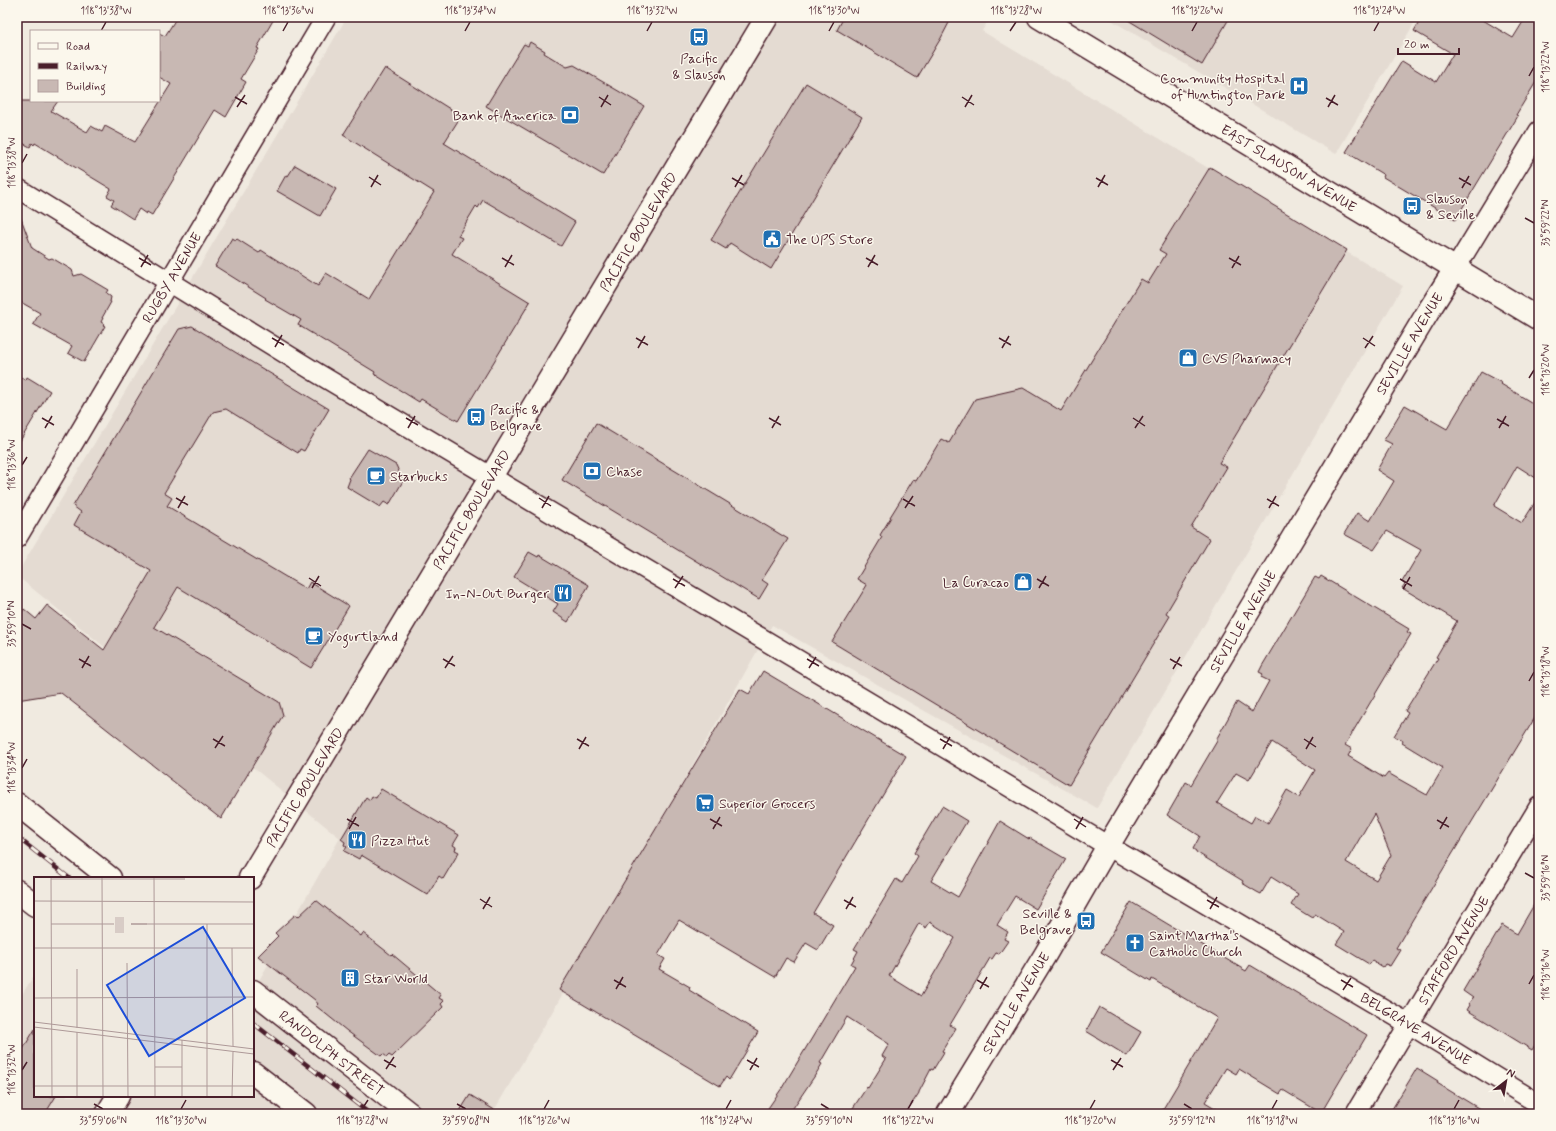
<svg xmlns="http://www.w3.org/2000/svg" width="1556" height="1131" font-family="Mynerve,sans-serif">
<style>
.built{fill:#e4dbd2}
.building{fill:#c8b8b3;stroke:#4a1f2b;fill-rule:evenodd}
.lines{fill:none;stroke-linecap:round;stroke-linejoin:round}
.street-casing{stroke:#4a1f2b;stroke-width:22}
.secondary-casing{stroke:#4a1f2b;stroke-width:25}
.primary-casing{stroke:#4a1f2b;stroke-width:25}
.street{stroke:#fbf7ec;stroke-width:19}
.secondary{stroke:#fbf7ec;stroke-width:22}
.primary{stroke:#fbf7ec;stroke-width:22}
.rail-casing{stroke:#4a1f2b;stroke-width:4.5}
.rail{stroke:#fbf7ec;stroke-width:3;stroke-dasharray:9;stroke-linecap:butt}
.ticks{fill:none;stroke:#4a1f2b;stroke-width:1.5}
.labels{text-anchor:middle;stroke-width:3;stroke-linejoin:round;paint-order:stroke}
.poi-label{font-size:14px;fill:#4a1f2b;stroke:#fbf7ec;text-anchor:start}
.street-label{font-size:14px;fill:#4a1f2b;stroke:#fbf7ec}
.inset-road{fill:none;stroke:#ae9998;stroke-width:1}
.view{fill:#1d4ed8;fill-opacity:0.15;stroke:#1d4ed8;stroke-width:2}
.inset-edge{fill:none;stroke:#4a1f2b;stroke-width:2}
.neatline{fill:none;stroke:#4a1f2b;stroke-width:1.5}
.ticks-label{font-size:10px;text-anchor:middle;fill:#4a1f2b}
</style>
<rect width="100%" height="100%" fill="#f0eae0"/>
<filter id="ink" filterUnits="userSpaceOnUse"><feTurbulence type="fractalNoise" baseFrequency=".025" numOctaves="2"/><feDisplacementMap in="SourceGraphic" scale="8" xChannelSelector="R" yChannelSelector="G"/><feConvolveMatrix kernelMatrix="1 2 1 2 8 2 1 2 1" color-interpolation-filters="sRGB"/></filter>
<g filter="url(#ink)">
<g class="built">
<polygon points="347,17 990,17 982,31 1403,286 1097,808 772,625 554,1009 492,1114 17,1114 17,1002 35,974 35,1096 253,1096 253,991 340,838 17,576 17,574"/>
<polygon points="1106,17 1418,17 1336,154"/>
</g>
<g class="building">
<polygon points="177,17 275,17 257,48 259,49 241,79 246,82 226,117 215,110 152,215 147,212 146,214 139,209 133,219 111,205 114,200 107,196 111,189 35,143 34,145 32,143 30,147 17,140 17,101 58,101 51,111 87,132 91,126 102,132 105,126 135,142 171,84 159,77 159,33 165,36"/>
<polygon points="844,17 952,17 941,38 917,78 837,30"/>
<polygon points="1123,17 1230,17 1202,65"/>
<polygon points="1422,17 1478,17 1513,38 1526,17 1539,17 1539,77 1516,115 1518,116 1455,220 1383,177 1384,175 1346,152 1402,61 1436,82 1453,54 1414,31"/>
<polygon points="530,42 545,51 544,53 567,67 574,65 644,106 603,175 486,106 524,44 528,46"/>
<polygon points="385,68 461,116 444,143 575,222 561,246 483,200 478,208 476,206 458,236 462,238 452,254 530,302 458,421 421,399 419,402 374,374 375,372 298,325 301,320 265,299 266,298 215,266 232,238 236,240 237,239 259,253 261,250 318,286 326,273 369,299 434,192 343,135"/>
<polygon points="806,83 862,117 771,269 730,243 726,249 711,240"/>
<polygon points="295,165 336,189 320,216 277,191 286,175 288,176"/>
<polygon points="1210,167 1347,250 1219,463 1227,467 1191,527 1210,539 1166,613 1170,616 1069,785 832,642 867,585 857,579 882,537 880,535 891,517 890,517 913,480 916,481 941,439 949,443 975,399 1023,388 1061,411 1141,279 1148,283 1166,254 1159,250"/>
<polygon points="19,213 32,248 49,259 52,258 72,270 74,276 81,274 108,290 106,293 111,297 110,302 111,302 102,318 103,318 101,322 104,324 103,325 105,326 84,362 68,353 72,346 33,324 40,313 17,300 17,214"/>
<polygon points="192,326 329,409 304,451 300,449 298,453 226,409 213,412 164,493 172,498 167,506 306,589 310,582 349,606 311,668 178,587 154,627 279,702 283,715 221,819 61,693 17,700 17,619 24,609 36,619 47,605 104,650 151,571 74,525 81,512 73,506 179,329"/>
<path d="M1481 372 1502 383 1501 384 1539 407V480L1517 466 1494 506 1522 523 1539 496V711L1413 919 1396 948 1400 950 1390 966 1385 964 1383 967 1372 960 1369 964 1336 944 1344 932 1315 914 1312 918 1291 905 1298 894 1271 877 1261 894 1257 892 1242 883 1243 881 1196 852V851L1193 849 1200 836 1167 815 1186 782 1191 785 1217 741V738L1237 702 1252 712 1269 681 1261 677 1263 674 1259 672 1262 666 1315 577 1319 579 1321 576 1409 629 1407 632 1411 634 1345 745 1352 749 1348 756 1384 778 1388 773 1427 795 1443 768 1402 743 1403 741 1394 736 1408 713 1405 711 1438 658 1436 657 1457 621 1402 588 1405 584 1402 582 1421 550 1387 531 1374 550 1344 534 1357 513 1370 521 1394 481 1377 470 1392 444 1384 440 1405 405 1447 429ZM1272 742 1315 770 1299 797 1287 790 1268 823 1255 816 1251 823 1217 803 1236 773 1249 780ZM1374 814 1391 855 1376 880 1346 862Z"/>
<polygon points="17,375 26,380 27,377 50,391 17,446"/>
<polygon points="596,423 788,539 762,580 768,584 759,599 562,480"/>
<polygon points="368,449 396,465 403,481 389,505 384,502 380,507 347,487 350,479 349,478"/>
<polygon points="529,552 538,557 539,555 589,585 568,622 553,612 558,604 514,577"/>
<polygon points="763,671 906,756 813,913 833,925 818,950 806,943 794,962 786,958 775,977 679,920 658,955 665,959 659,969 690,987 689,990 758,1032 729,1080 726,1077 720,1086 559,990 740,689 749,694"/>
<polygon points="381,789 459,835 453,845 456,847 455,850 459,852 443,879 439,876 428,895 361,855 359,859 344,851 347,847 344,845 345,842 341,839 366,797 370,800 372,796 376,798"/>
<path d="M942 806 967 821 931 881 958 897 1000 821 1029 839 1030 838 1066 859 1036 909 1015 896 997 925 1008 932 1004 939 1008 941 999 954 996 953 992 959 990 958 950 1025 956 1028 942 1051 944 1052 933 1070 931 1069 919 1092V1093L905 1114H849L867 1087 868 1088 886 1059 882 1056 889 1044 847 1017 820 1063 822 1064 814 1077 789 1114H764L782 1088 855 966 851 964 858 951 854 949 896 879 902 883 918 856 914 853ZM930 922 955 938 921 996 889 976 919 923 926 928Z"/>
<polygon points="1539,896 1539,1038 1532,1050 1467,1010 1470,1005 1468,1004 1473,998 1463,991 1502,925 1517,934"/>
<polygon points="316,900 361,936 363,933 391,955 392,954 441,995 439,998 444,1001 441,1004 443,1007 392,1057 389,1055 387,1057 383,1054 381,1056 347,1031 316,1006 318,1004 315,1000 258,956 278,936 275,933 296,914 298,917"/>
<polygon points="1131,902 1246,971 1250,965 1367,1035 1321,1113 1283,1090 1280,1094 1239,1069 1236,1074 1226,1068 1205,1102 1225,1114 1160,1114 1217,1018 1152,979 1151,982 1101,952"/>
<polygon points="1099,1007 1141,1032 1127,1056 1086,1031"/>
<polygon points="35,1029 35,1096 56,1096 45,1114 17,1114 17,1045 23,1049"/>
<polygon points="1417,1068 1438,1081 1437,1083 1488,1114 1389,1114"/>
<polygon points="470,1095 501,1114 458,1114"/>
</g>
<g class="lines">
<g class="street-casing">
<g id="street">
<path id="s1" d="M17 188 317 373 947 749 1108 846 1409 1024 1539 1104"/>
<polyline points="1455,269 1539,131"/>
<path id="s2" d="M17 538 326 17"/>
<path id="s3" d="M1355 1114 1539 807"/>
</g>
</g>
<g class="secondary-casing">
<g id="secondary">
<polyline points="17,804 110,878"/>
<polyline points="17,891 35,905"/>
<path id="s4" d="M253 991 410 1114"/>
<polyline points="253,1073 306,1114"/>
<path id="s5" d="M948 1114 1045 955 1108 846 1431 307 1455 269"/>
</g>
</g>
<g class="primary-casing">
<g id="primary">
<path id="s6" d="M1039 17 1539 319"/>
<path id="s7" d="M250 878 767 17"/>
<polyline points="107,1114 118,1096"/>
</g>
</g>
<use href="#street" class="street"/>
<use href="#secondary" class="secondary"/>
<use href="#primary" class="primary"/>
<g class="rail-casing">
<g id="rail">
<polyline points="17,837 69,878"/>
<polyline points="253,1023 370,1114"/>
</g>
</g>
<use href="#rail" class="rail"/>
</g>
</g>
<path class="ticks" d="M101 31 106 22M283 31 288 22M465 31 470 22M647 31 652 22M829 31 834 22M1010 31 1016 22M1192 31 1197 22M1374 31 1379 22M1529 76 1534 67M235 97 247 104M599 97 611 105M962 97 974 105M1326 98 1338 105M237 107 245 95M601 107 608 95M965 107 972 95M1328 107 1335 95M22 163 27 154M369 177 381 185M732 178 744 185M1096 178 1108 185M1459 178 1471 185M371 187 378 175M735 187 742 175M1098 187 1105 175M1462 188 1469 176M1525 218 1534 223M139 258 151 265M502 258 514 265M866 258 878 265M1229 258 1241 265M141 267 148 255M505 267 512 255M868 267 875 255M1232 268 1239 256M272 338 284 345M636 338 648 345M999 338 1011 345M1363 338 1375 346M275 347 282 335M638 348 645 336M1002 348 1009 336M1365 348 1373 336M1529 378 1534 370M42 418 54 425M406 418 418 425M769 418 781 425M1133 418 1145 426M1497 419 1509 426M45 428 52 416M408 428 415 416M772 428 779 416M1135 428 1143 416M1499 428 1506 416M22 465 27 457M176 498 188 505M539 498 551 506M903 499 915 506M1267 499 1279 506M178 508 185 496M542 508 549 496M905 508 913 496M1269 508 1276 496M309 578 321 586M673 579 685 586M1037 579 1049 586M1400 579 1412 586M312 588 319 576M675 588 683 576M1039 588 1046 576M1403 589 1410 577M22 624 31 629M79 659 91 666M443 659 455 666M807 659 819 666M1170 659 1182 666M82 668 89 656M445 668 453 656M809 668 816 657M1173 669 1180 657M1529 681 1534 672M213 739 225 746M577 739 589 746M940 739 952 746M1304 739 1316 747M215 748 223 736M579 749 586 737M943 749 950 737M1306 749 1313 737M22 768 27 759M347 819 359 826M710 819 722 826M1074 819 1086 827M1437 820 1449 827M349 829 356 817M713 829 720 817M1076 829 1083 817M1440 829 1447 817M1525 873 1534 878M480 899 492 907M844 900 856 907M1207 900 1219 907M483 909 490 897M846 909 853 897M1210 909 1217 897M614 980 626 987M977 980 989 987M1341 980 1353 987M1529 984 1534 975M616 989 623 977M980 989 987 977M1343 990 1351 978M384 1060 396 1067M747 1060 759 1067M1111 1060 1123 1067M386 1069 394 1057M22 1070 27 1062M750 1070 757 1058M1113 1070 1121 1058M94 1104 103 1109M457 1104 466 1109M821 1104 829 1109M1184 1104 1192 1109M181 1109 186 1100M362 1109 368 1100M544 1109 549 1100M726 1109 731 1100M908 1109 913 1100M1090 1109 1095 1100M1272 1109 1277 1100M1454 1109 1459 1100"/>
<defs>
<g id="bus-square" transform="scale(1)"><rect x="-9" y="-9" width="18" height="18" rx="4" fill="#1f6fb2" stroke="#fbf7ec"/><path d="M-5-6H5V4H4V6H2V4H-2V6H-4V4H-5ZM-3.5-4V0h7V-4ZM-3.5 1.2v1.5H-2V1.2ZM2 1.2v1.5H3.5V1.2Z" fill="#fff"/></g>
<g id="hospital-square" transform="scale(1)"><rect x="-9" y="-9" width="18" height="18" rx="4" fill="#1f6fb2" stroke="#fbf7ec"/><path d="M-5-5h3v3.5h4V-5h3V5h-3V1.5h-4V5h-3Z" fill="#fff"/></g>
<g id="bank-square" transform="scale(1)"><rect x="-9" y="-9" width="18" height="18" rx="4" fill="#1f6fb2" stroke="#fbf7ec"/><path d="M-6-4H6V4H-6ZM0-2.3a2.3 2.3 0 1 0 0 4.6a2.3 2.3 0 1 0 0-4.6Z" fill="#fff"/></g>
<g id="civic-square" transform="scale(1)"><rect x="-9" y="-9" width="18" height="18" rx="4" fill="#1f6fb2" stroke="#fbf7ec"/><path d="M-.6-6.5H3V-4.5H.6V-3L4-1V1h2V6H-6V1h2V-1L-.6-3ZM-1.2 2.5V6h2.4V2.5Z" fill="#fff"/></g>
<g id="shop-square" transform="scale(1)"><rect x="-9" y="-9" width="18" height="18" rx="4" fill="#1f6fb2" stroke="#fbf7ec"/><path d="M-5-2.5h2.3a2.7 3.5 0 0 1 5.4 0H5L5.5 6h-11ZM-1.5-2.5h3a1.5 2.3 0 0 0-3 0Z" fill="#fff"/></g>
<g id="cafe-square" transform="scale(1)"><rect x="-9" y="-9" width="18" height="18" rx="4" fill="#1f6fb2" stroke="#fbf7ec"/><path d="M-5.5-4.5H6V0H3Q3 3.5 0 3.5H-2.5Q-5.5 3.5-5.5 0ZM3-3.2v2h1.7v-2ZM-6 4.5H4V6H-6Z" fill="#fff"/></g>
<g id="restaurant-square" transform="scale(1)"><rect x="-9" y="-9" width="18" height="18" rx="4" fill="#1f6fb2" stroke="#fbf7ec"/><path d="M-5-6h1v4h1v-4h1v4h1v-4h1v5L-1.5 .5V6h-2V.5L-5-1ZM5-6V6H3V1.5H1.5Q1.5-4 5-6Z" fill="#fff"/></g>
<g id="supermarket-square" transform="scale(1)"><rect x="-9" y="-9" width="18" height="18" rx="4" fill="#1f6fb2" stroke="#fbf7ec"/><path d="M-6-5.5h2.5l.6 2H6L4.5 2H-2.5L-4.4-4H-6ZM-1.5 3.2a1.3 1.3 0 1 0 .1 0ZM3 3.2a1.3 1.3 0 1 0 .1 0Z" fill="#fff"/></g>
<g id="church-square" transform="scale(1)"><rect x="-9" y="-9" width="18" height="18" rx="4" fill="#1f6fb2" stroke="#fbf7ec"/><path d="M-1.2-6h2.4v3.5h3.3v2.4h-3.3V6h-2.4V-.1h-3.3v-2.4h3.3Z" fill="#fff"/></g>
<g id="building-square" transform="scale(1)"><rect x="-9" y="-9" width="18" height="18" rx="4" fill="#1f6fb2" stroke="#fbf7ec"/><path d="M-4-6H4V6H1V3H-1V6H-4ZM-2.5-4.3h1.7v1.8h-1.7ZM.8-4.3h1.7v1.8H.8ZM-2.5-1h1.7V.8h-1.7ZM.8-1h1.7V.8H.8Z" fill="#fff"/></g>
</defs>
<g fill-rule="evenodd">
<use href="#bus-square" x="699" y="37"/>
<use href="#hospital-square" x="1299" y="86"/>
<use href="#bank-square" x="570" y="115"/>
<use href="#bus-square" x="1412" y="206"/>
<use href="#civic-square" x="772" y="239"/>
<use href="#shop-square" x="1188" y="358"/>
<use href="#bus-square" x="476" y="417"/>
<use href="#bank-square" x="592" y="471"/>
<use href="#cafe-square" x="376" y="476"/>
<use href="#shop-square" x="1023" y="582"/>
<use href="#restaurant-square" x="563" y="593"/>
<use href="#cafe-square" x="314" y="636"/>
<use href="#supermarket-square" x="705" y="803"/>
<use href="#restaurant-square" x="357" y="840"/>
<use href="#bus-square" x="1086" y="921"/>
<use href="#church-square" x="1135" y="943"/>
<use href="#building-square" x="350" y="978"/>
</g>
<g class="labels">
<g class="poi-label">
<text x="699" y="63" text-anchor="middle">Pacific<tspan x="699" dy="16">&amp; Slauson</tspan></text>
<text x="1285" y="83" text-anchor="end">Community Hospital<tspan x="1285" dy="16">of Huntington Park</tspan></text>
<text x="556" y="120" text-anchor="end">Bank of America</text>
<text x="1426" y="203">Slauson<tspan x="1426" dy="16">&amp; Seville</tspan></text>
<text x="786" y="244">The UPS Store</text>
<text x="1202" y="363">CVS Pharmacy</text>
<text x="490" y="414">Pacific &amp;<tspan x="490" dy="16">Belgrave</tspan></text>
<text x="606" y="476">Chase</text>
<text x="390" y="481">Starbucks</text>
<text x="1009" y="587" text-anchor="end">La Curacao</text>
<text x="549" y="598" text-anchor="end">In-N-Out Burger</text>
<text x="328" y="641">Yogurtland</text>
<text x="719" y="808">Superior Grocers</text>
<text x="371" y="845">Pizza Hut</text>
<text x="1072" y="918" text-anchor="end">Seville &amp;<tspan x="1072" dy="16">Belgrave</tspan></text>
<text x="1149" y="940">Saint Martha's<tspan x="1149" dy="16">Catholic Church</tspan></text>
<text x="364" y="983">Star World</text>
</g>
<g class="street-label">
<text dy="5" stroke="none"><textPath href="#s6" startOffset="292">EAST SLAUSON AVENUE</textPath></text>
<text dy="5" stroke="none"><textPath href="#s7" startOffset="754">PACIFIC BOULEVARD</textPath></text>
<text dy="5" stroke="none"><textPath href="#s2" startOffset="303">RUGBY AVENUE</textPath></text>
<text dy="5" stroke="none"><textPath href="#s5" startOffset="898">SEVILLE AVENUE</textPath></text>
<text dy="5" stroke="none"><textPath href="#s7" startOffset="430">PACIFIC BOULEVARD</textPath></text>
<text dy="5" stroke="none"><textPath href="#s5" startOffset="574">SEVILLE AVENUE</textPath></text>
<text dy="5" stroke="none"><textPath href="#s7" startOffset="106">PACIFIC BOULEVARD</textPath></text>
<text dy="5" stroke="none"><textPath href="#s3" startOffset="191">STAFFORD AVENUE</textPath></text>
<text dy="5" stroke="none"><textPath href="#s5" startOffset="130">SEVILLE AVENUE</textPath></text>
<text dy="5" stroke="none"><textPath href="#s1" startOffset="1632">BELGRAVE AVENUE</textPath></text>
<text dy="5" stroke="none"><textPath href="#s4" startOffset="100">RANDOLPH STREET</textPath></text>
</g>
</g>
<g transform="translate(34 877)">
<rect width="220" height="220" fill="#f0eae0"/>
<path d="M81 40H90V56H81Z" fill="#d8ccc6"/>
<path class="inset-road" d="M17 0 18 220M68 0 69 220M120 0 121 220M17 2H151M0 24 220 25M17 47H80M113 47H97H220M173 47V220M0 71H220M198 71 199 169M93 86 94 220M43 92V151M0 121 220 120M0 145 220 172M0 150 220 177M43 155V220M148 163V220M121 190H148M0 209H220M198 220 199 175"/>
<path class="view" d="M169 50 211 121 115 179 73 108Z"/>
<rect width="220" height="220" class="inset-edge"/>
</g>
<rect width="1556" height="1131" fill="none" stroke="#fbf7ec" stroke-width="44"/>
<rect x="30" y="30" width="130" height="72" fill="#fbf7ec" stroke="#b4a19f"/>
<rect x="38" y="43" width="20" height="6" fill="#fbf7ec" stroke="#b4a19f"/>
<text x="66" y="50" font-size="12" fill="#4a1f2b">Road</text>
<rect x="38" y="63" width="20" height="6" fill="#4a1f2b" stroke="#b4a19f"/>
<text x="66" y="70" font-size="12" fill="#4a1f2b">Railway</text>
<rect x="38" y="80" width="20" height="12" fill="#c8b8b3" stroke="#b4a19f"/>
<text x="66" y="90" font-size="12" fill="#4a1f2b">Building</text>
<g transform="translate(1506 1081) rotate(31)" stroke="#fbf7ec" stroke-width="3" paint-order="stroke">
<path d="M0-3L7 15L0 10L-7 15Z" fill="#4a1f2b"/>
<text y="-6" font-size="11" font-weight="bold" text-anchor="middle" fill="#4a1f2b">N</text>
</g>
<path d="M1398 48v6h61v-6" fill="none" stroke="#4a1f2b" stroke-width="2"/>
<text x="1404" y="48" font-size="12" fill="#4a1f2b" stroke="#fbf7ec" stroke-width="3" paint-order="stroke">20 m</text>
<rect x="22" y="22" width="1512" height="1087" class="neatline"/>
<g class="ticks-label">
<text x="106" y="14">118°13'38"W</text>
<text x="288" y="14">118°13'36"W</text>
<text x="470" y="14">118°13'34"W</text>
<text x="652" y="14">118°13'32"W</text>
<text x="834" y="14">118°13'30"W</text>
<text x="1016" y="14">118°13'28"W</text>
<text x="1197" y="14">118°13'26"W</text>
<text x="1379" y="14">118°13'24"W</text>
<text transform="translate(1545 67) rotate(-90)" y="4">118°13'22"W</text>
<text transform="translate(11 163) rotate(-90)" y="4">118°13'38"W</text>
<text transform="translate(1545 223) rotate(-90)" y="4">33°59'22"N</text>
<text transform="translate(1545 370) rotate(-90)" y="4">118°13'20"W</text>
<text transform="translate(11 465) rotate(-90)" y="4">118°13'36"W</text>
<text transform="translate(11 624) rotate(-90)" y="4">33°59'10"N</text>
<text transform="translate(1545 672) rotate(-90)" y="4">118°13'18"W</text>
<text transform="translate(11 768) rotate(-90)" y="4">118°13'34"W</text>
<text transform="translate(1545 878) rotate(-90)" y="4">33°59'16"N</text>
<text transform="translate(1545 975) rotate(-90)" y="4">118°13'16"W</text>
<text transform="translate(11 1070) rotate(-90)" y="4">118°13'32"W</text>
<text x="103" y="1124">33°59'06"N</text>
<text x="181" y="1124">118°13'30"W</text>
<text x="362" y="1124">118°13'28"W</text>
<text x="466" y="1124">33°59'08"N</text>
<text x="544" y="1124">118°13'26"W</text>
<text x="726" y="1124">118°13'24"W</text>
<text x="829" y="1124">33°59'10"N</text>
<text x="908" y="1124">118°13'22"W</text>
<text x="1090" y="1124">118°13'20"W</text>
<text x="1192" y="1124">33°59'12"N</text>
<text x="1272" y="1124">118°13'18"W</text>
<text x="1454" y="1124">118°13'16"W</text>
</g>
</svg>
